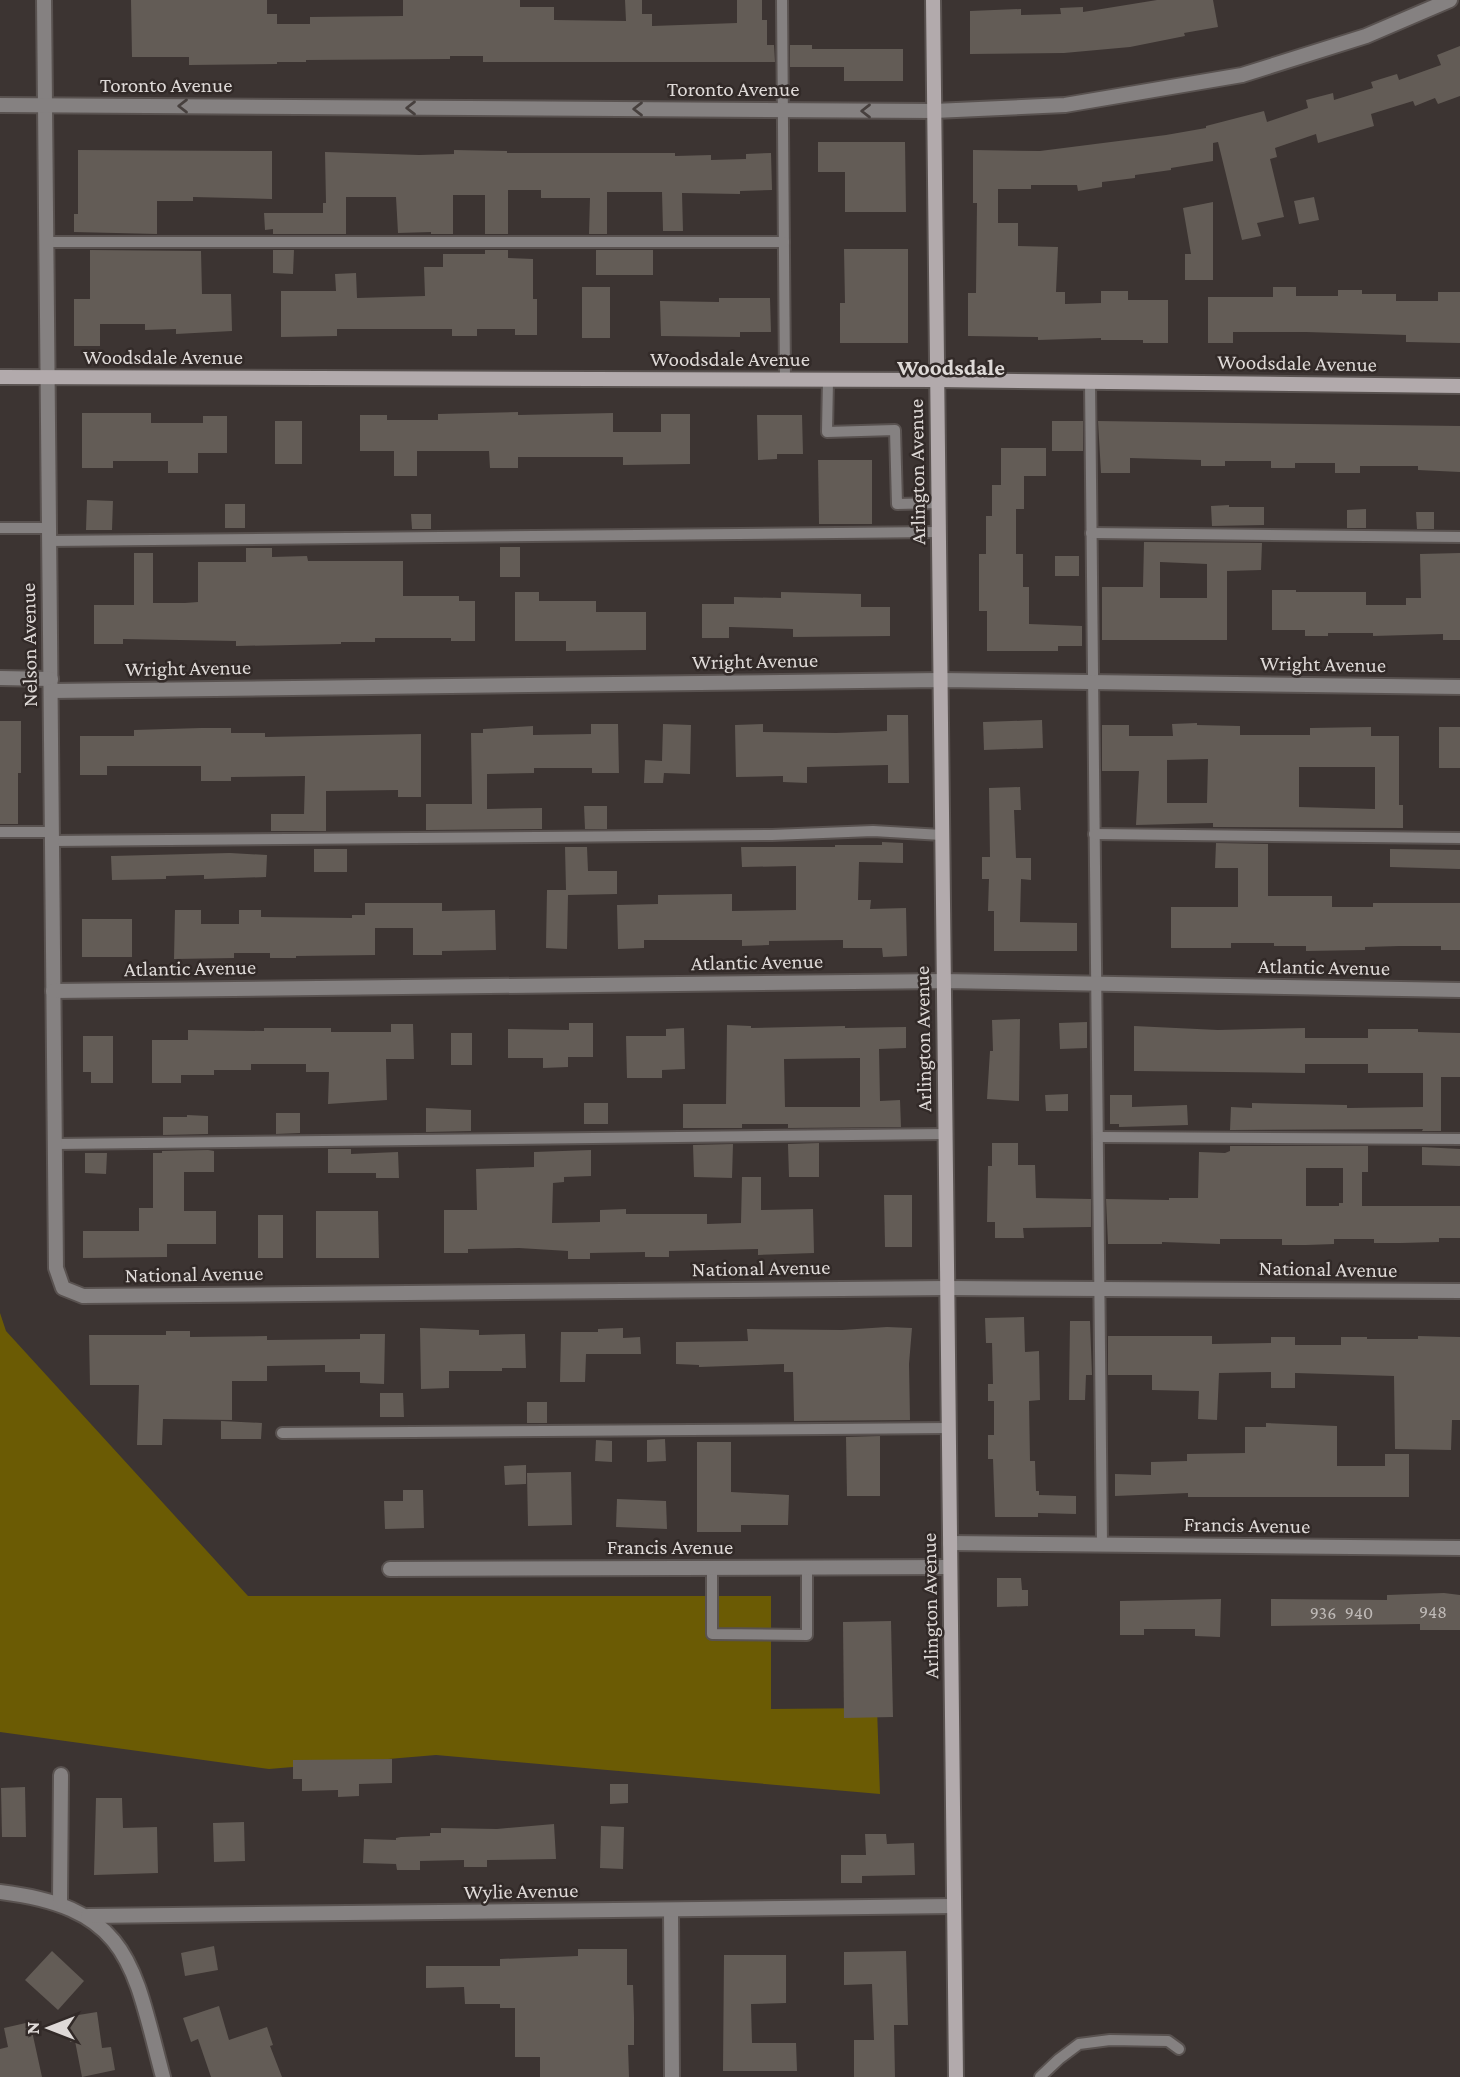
<svg xmlns="http://www.w3.org/2000/svg" width="1460" height="2077" font-family="'Crimson Pro',serif">
<style>
.green{fill:#6b5b04}
.building{fill:#635c56;fill-rule:evenodd}
.lines{fill:none;stroke-linecap:round;stroke-linejoin:round}
.lane-casing{stroke:#595250;stroke-width:14}
.street-casing{stroke:#595250;stroke-width:18}
.secondary-casing{stroke:#595250;stroke-width:18}
.lane{stroke:#858181;stroke-width:10}
.street{stroke:#858181;stroke-width:14}
.secondary{stroke:#b2aaac;stroke-width:14}
.oneway{stroke:#47403e}
.labels{text-anchor:middle;stroke-width:5;stroke-linejoin:round;paint-order:stroke}
.number-label{font-size:18px;fill:#bfbab7}
.street-label{font-size:21px;fill:#ded9d7;stroke:#322a28}
.neighbourhood-label{font-size:23px;font-weight:bold;fill:#ded9d7;stroke:#322a28}
</style>
<rect width="100%" height="100%" fill="#3c3432"/>
<polygon class="green" points="0,1313 6,1331 248,1596 771,1596 771,1709 877,1708 880,1794 436,1755 269,1769 0,1732"/>
<g class="building">
<polygon points="131,0 267,0 267,14 277,14 277,24 310,24 310,17 403,16 403,0 520,0 520,7 554,7 554,20 626,21 625,0 642,0 642,14 652,14 652,26 737,23 737,0 762,0 762,20 767,20 767,45 774,45 775,62 483,62 483,56 450,56 450,59 306,60 306,62 277,62 277,64 189,65 189,57 132,57"/>
<polygon points="1157,0 1213,0 1218,27 1184,33 1185,36 1130,47 1064,53 970,54 970,11 1021,9 1021,15 1061,14 1060,8 1083,7 1083,12"/>
<polygon points="790,45 812,45 812,49 903,49 903,81 844,81 844,67 790,67"/>
<polygon points="1460,46 1460,96 1438,104 1435,98 1415,106 1413,101 1371,114 1374,126 1318,143 1316,134 1275,148 1277,157 1270,159 1284,217 1257,223 1261,236 1242,240 1218,142 1213,143 1213,161 1171,168 1171,170 1135,175 1135,178 1102,182 1102,187 1078,191 1077,185 1031,185 1031,189 998,189 998,223 1018,223 1018,246 1058,247 1056,292 1065,292 1065,304 1101,303 1101,291 1128,291 1128,300 1168,300 1168,343 1143,343 1143,340 1101,340 1101,338 1038,340 1038,337 968,336 968,293 976,293 977,203 973,203 973,150 1040,151 1166,135 1206,128 1206,126 1264,111 1267,122 1308,108 1306,100 1333,93 1334,100 1373,88 1371,82 1397,74 1399,80 1441,65 1437,55"/>
<polygon points="818,142 905,142 906,212 845,212 845,172 818,172"/>
<polygon points="78,150 272,151 272,199 193,197 193,201 157,201 157,234 74,232 74,214 78,214"/>
<polygon points="454,150 507,151 507,153 675,153 675,156 711,155 711,160 746,159 746,154 771,153 772,190 740,191 740,194 682,193 683,231 663,231 662,192 607,192 607,234 589,234 590,198 541,198 541,190 508,190 508,234 485,234 485,195 453,195 453,234 431,234 431,232 398,233 396,197 346,197 346,234 273,234 273,229 265,230 264,213 323,213 323,203 326,203 325,152 419,155 454,154"/>
<polygon points="1314,197 1319,220 1299,224 1294,201"/>
<polygon points="1213,202 1213,280 1185,280 1185,254 1191,254 1183,208"/>
<polygon points="844,249 908,249 908,343 840,343 840,303 845,303"/>
<polygon points="90,250 201,251 202,294 231,294 232,331 176,334 176,329 145,330 145,324 100,324 100,346 74,346 74,299 90,299"/>
<polygon points="273,250 294,250 293,274 273,273"/>
<polygon points="485,250 508,250 508,258 533,259 533,299 537,299 537,335 515,335 515,329 477,329 477,336 452,336 452,329 337,329 337,336 281,337 281,291 336,291 335,274 356,273 357,298 425,296 424,267 443,267 443,254 485,254"/>
<rect x="596" y="250" width="57" height="25"/>
<rect x="582" y="287" width="28" height="51"/>
<polygon points="1273,287 1296,287 1296,296 1338,296 1338,290 1362,290 1362,294 1396,294 1396,301 1438,301 1438,292 1460,292 1460,343 1406,342 1406,335 1306,332 1233,332 1233,343 1208,343 1208,297 1273,297"/>
<polygon points="719,298 770,298 771,332 740,332 740,337 661,336 660,301 719,302"/>
<polygon points="518,412 518,415 613,413 613,432 661,432 661,414 690,414 690,464 623,465 623,457 518,457 518,468 490,468 489,451 417,451 417,476 394,476 394,451 360,451 360,415 387,415 387,420 438,420 438,414"/>
<polygon points="82,413 151,413 151,423 203,423 203,416 227,416 227,453 198,453 198,473 168,473 168,461 113,461 113,468 82,468"/>
<polygon points="757,415 802,415 803,454 777,454 777,459 758,460"/>
<rect x="275" y="421" width="27" height="43"/>
<rect x="1052" y="421" width="31" height="30"/>
<polygon points="1098,421 1460,426 1460,472 1418,470 1418,466 1360,466 1360,473 1335,473 1335,463 1295,463 1295,468 1271,468 1271,461 1225,461 1225,466 1201,466 1201,460 1130,458 1130,473 1101,473"/>
<polygon points="1001,448 1046,448 1046,476 1024,476 1024,509 1016,509 1016,554 1023,554 1023,587 1029,587 1029,624 1082,626 1082,646 1058,646 1058,651 987,651 987,611 979,611 979,554 986,554 986,516 992,516 992,485 1001,485"/>
<polygon points="818,460 872,460 872,524 819,524"/>
<polygon points="87,500 113,501 112,530 86,530"/>
<rect x="225" y="504" width="20" height="24"/>
<polygon points="1229,505 1229,507 1264,507 1264,525 1212,526 1211,506"/>
<polygon points="1366,509 1366,528 1347,528 1347,510"/>
<polygon points="1416,512 1434,512 1434,529 1417,529"/>
<polygon points="411,514 431,514 431,529 412,529"/>
<path d="M1144 542 1262 543 1261 570 1227 571V640H1102V587H1143ZM1160 562 1207 564V598H1160Z"/>
<rect x="500" y="547" width="20" height="30"/>
<polygon points="246,548 272,548 272,557 307,556 308,561 403,561 403,596 459,596 459,601 475,601 475,641 451,641 451,638 375,638 375,642 341,642 341,644 236,646 236,641 123,639 123,644 94,644 94,605 134,605 134,553 153,553 153,603 185,603 198,602 198,562 246,562"/>
<polygon points="1460,553 1460,640 1443,640 1443,634 1373,636 1373,633 1328,633 1328,636 1305,636 1305,630 1272,630 1272,590 1296,590 1296,592 1366,592 1366,605 1406,605 1406,598 1421,598 1420,554"/>
<rect x="1055" y="556" width="24" height="20"/>
<polygon points="515,592 539,592 539,601 596,601 596,612 646,612 646,650 566,651 566,641 515,641"/>
<polygon points="781,592 861,594 861,607 890,607 890,636 793,637 793,629 729,627 729,638 702,638 702,604 734,604 734,597 781,598"/>
<polygon points="887,715 908,715 909,783 888,783 888,765 807,767 807,783 783,782 783,776 736,777 735,725 763,724 763,732 836,733 887,731"/>
<polygon points="1042,720 1043,748 984,750 983,722"/>
<polygon points="0,721 21,721 21,773 18,773 18,824 0,824"/>
<path d="M1197 723V725L1240 726V735H1310V728L1371 727V736H1399V805H1403V828L1216 827H1213V823L1136 825 1139 771H1102V725H1129V736H1173L1172 724ZM1208 759 1207 803H1167V760ZM1299 767H1375V809L1299 807Z"/>
<polygon points="591,724 618,724 619,773 592,773 592,768 534,768 534,773 487,774 487,809 542,808 542,829 426,830 426,804 472,804 471,733 483,733 483,729 533,726 533,735 591,734"/>
<polygon points="663,724 691,725 690,774 664,773 663,783 644,783 645,760 662,761"/>
<rect x="1439" y="727" width="21" height="41"/>
<polygon points="201,728 231,728 231,733 265,733 265,737 421,734 421,797 398,797 398,790 326,791 326,831 271,831 271,814 304,814 305,776 231,777 231,781 201,781 201,766 107,766 107,775 80,775 80,736 134,736 134,730"/>
<polygon points="1020,787 1021,810 1014,810 1016,858 1031,858 1031,880 1021,879 1020,922 1077,923 1077,951 994,951 994,911 988,911 989,879 982,879 982,857 990,857 989,788"/>
<polygon points="584,806 607,806 607,829 585,829"/>
<polygon points="882,842 903,843 903,863 859,862 858,900 871,900 870,909 906,908 907,956 883,957 882,948 843,948 843,940 769,941 769,945 742,946 742,940 644,940 644,948 618,949 617,905 658,904 658,895 732,894 732,911 796,910 796,866 742,867 741,847 835,847 835,845 882,845"/>
<polygon points="1216,843 1268,844 1268,896 1332,896 1332,907 1373,907 1373,903 1460,903 1460,950 1441,950 1441,946 1399,946 1365,947 1365,950 1306,951 1306,946 1274,946 1274,943 1231,943 1231,948 1171,948 1171,907 1238,907 1238,868 1215,868"/>
<polygon points="565,847 587,847 588,871 617,871 617,894 568,895 567,949 546,948 547,890 566,890"/>
<rect x="314" y="849" width="33" height="23"/>
<polygon points="1390,849 1460,850 1460,869 1390,867"/>
<polygon points="230,853 267,855 266,877 204,879 204,875 166,876 166,879 112,880 111,856"/>
<polygon points="365,903 442,903 442,911 495,910 496,950 442,951 442,955 413,955 413,928 375,928 375,955 296,956 296,958 270,958 270,953 234,953 234,958 174,959 175,910 201,910 201,924 239,924 239,910 261,910 261,917 352,918 352,915 365,915"/>
<rect x="82" y="919" width="50" height="38"/>
<polygon points="1020,1019 1019,1101 987,1099 990,1051 993,1051 992,1020"/>
<polygon points="1087,1022 1087,1048 1060,1049 1059,1023"/>
<polygon points="569,1023 593,1023 593,1057 568,1057 568,1067 543,1068 543,1058 508,1058 508,1029 569,1030"/>
<polygon points="391,1024 413,1024 414,1059 386,1059 387,1100 328,1104 329,1072 306,1072 306,1064 251,1064 251,1070 214,1070 214,1075 181,1075 181,1083 152,1083 152,1040 188,1040 188,1030 264,1031 264,1028 331,1028 331,1032 391,1032"/>
<path d="M727 1025 751 1026V1028L845 1026V1028L906 1027V1048L879 1049 880 1101 900 1100 901 1127 788 1128V1124H742V1128H683V1104H726ZM860 1058V1107H785L784 1059Z"/>
<polygon points="1134,1026 1218,1030 1305,1028 1305,1038 1368,1038 1368,1029 1418,1029 1418,1032 1460,1033 1460,1077 1441,1077 1441,1131 1422,1131 1423,1129 1230,1130 1231,1107 1252,1108 1252,1103 1347,1105 1347,1108 1423,1107 1423,1073 1368,1073 1368,1064 1305,1064 1305,1073 1134,1071"/>
<polygon points="684,1028 685,1069 662,1070 662,1078 627,1078 626,1036 666,1036 666,1029"/>
<rect x="451" y="1033" width="21" height="32"/>
<polygon points="83,1036 113,1036 113,1083 91,1083 91,1072 83,1072"/>
<polygon points="1068,1094 1068,1111 1046,1111 1045,1095"/>
<polygon points="1110,1095 1132,1095 1132,1107 1187,1105 1188,1125 1119,1127 1119,1124 1110,1124"/>
<rect x="584" y="1103" width="24" height="21"/>
<polygon points="426,1108 471,1110 471,1131 426,1132"/>
<polygon points="276,1113 300,1113 300,1133 276,1134"/>
<polygon points="187,1115 208,1116 208,1134 163,1135 163,1117 187,1117"/>
<polygon points="819,1143 819,1177 789,1177 788,1144"/>
<polygon points="992,1143 1018,1143 1018,1165 1035,1165 1036,1198 1091,1199 1091,1227 1023,1228 1024,1238 995,1238 995,1222 987,1222 988,1166 992,1166"/>
<polygon points="733,1144 732,1178 694,1177 693,1145"/>
<path d="M1230 1146H1368V1172H1362V1206H1460V1238H1439V1242L1401 1243H1374V1239H1334V1244L1306 1245H1282V1239H1220V1244L1162 1242V1244H1108L1106 1199 1169 1200V1198H1198L1199 1152 1225 1153 1230 1151ZM1306 1168H1343V1203H1339V1206H1306Z"/>
<polygon points="1422,1147 1460,1149 1460,1166 1422,1165"/>
<polygon points="328,1149 351,1149 351,1154 398,1152 399,1178 376,1178 376,1173 328,1173"/>
<polygon points="208,1150 214,1151 214,1172 184,1172 184,1211 216,1211 216,1244 167,1244 167,1257 83,1258 83,1231 139,1231 139,1208 153,1208 153,1153 162,1153 162,1151"/>
<polygon points="591,1150 591,1176 564,1177 564,1182 553,1183 552,1223 600,1222 600,1210 626,1209 626,1214 707,1214 707,1224 741,1223 742,1177 761,1177 761,1210 813,1209 814,1253 758,1255 758,1249 669,1251 669,1257 645,1257 645,1252 590,1253 590,1259 568,1259 568,1251 519,1248 468,1249 468,1253 444,1253 444,1210 477,1210 476,1169 534,1167 534,1152"/>
<polygon points="85,1153 107,1153 106,1174 85,1173"/>
<polygon points="884,1195 912,1195 912,1247 885,1247"/>
<polygon points="316,1211 378,1211 379,1258 316,1258"/>
<rect x="258" y="1215" width="25" height="43"/>
<polygon points="1024,1317 1025,1352 1039,1351 1040,1400 1029,1401 1030,1461 1035,1461 1036,1491 1039,1491 1039,1495 1076,1496 1076,1514 1038,1513 1038,1517 995,1517 993,1459 988,1459 988,1435 994,1435 994,1401 988,1401 988,1384 993,1384 992,1343 986,1343 985,1318"/>
<polygon points="1070,1321 1090,1321 1092,1375 1086,1375 1085,1400 1069,1400"/>
<polygon points="887,1327 912,1328 909,1364 910,1420 794,1421 793,1372 784,1372 784,1364 699,1367 699,1365 676,1364 676,1342 748,1341 747,1329 842,1330"/>
<polygon points="420,1328 479,1330 479,1335 525,1334 526,1368 502,1368 502,1371 449,1371 449,1388 421,1389"/>
<polygon points="623,1328 623,1338 640,1337 641,1354 586,1354 585,1382 560,1382 561,1332 598,1332 598,1329"/>
<polygon points="166,1331 190,1331 190,1337 267,1336 267,1340 360,1339 360,1334 385,1334 384,1384 360,1383 360,1372 325,1372 325,1365 267,1366 267,1381 232,1381 232,1420 163,1419 162,1445 137,1445 139,1385 90,1385 89,1335 166,1335"/>
<polygon points="1108,1336 1212,1336 1212,1344 1271,1343 1271,1337 1295,1337 1295,1345 1341,1345 1341,1337 1367,1337 1367,1339 1418,1339 1418,1336 1460,1337 1460,1420 1452,1420 1451,1450 1395,1449 1394,1376 1295,1373 1295,1388 1271,1388 1271,1372 1219,1373 1217,1420 1198,1419 1199,1391 1152,1390 1152,1375 1108,1375"/>
<polygon points="380,1393 403,1393 404,1417 380,1417"/>
<rect x="527" y="1402" width="20" height="21"/>
<polygon points="221,1421 262,1423 261,1439 221,1439"/>
<polygon points="1266,1423 1337,1426 1337,1466 1385,1466 1385,1454 1409,1454 1409,1497 1188,1497 1188,1493 1115,1496 1115,1474 1151,1475 1151,1462 1187,1461 1187,1454 1245,1453 1245,1427 1266,1427"/>
<polygon points="880,1436 880,1496 847,1496 846,1437"/>
<polygon points="665,1439 666,1461 647,1462 647,1440"/>
<polygon points="596,1440 612,1441 612,1462 595,1461"/>
<polygon points="697,1442 731,1442 731,1492 789,1495 788,1525 741,1525 741,1532 697,1532"/>
<polygon points="526,1465 526,1484 505,1485 504,1466"/>
<polygon points="571,1472 572,1525 528,1526 527,1473"/>
<polygon points="403,1490 423,1490 424,1528 385,1529 384,1501 403,1501"/>
<polygon points="617,1499 666,1501 667,1529 616,1527"/>
<polygon points="997,1578 1021,1578 1022,1590 1028,1590 1028,1606 997,1607"/>
<polygon points="1444,1593 1460,1595 1460,1630 1420,1630 1420,1624 1271,1626 1271,1599 1387,1600 1387,1595"/>
<polygon points="1221,1599 1220,1637 1195,1636 1195,1629 1144,1629 1144,1635 1120,1635 1120,1601"/>
<polygon points="891,1621 893,1717 844,1718 843,1622"/>
<polygon points="392,1759 392,1783 359,1784 359,1796 338,1797 338,1790 302,1791 302,1779 293,1779 293,1760"/>
<polygon points="610,1784 628,1784 628,1803 610,1804"/>
<polygon points="25,1787 26,1837 2,1837 1,1788"/>
<polygon points="96,1798 122,1798 123,1828 157,1827 158,1873 94,1875"/>
<polygon points="244,1822 245,1861 214,1862 213,1823"/>
<polygon points="554,1824 556,1859 487,1860 487,1867 464,1867 464,1860 420,1861 420,1870 397,1870 396,1864 363,1863 364,1839 396,1840 396,1838 401,1837 430,1836 430,1833 441,1833 441,1828 497,1829"/>
<polygon points="601,1826 624,1827 623,1869 600,1868"/>
<polygon points="865,1834 886,1834 887,1844 914,1843 915,1875 862,1876 862,1883 841,1883 841,1855 866,1855"/>
<polygon points="214,1946 218,1970 185,1976 181,1953"/>
<polygon points="578,1949 627,1949 627,1985 633,1985 634,2017 634,2045 628,2045 629,2077 540,2077 540,2057 515,2057 515,2008 500,2008 500,2004 465,2004 464,1987 426,1988 426,1966 500,1966 500,1959 578,1956"/>
<polygon points="52,1951 84,1981 58,2010 25,1980"/>
<polygon points="906,1951 908,2025 894,2025 895,2077 854,2077 854,2040 874,2040 872,1984 844,1985 844,1952"/>
<polygon points="724,1955 786,1955 786,2003 751,2004 752,2043 796,2043 797,2071 723,2071"/>
<polygon points="219,2006 229,2040 267,2027 273,2045 270,2046 282,2077 211,2077 198,2039 191,2042 183,2018"/>
<polygon points="97,2012 102,2048 111,2047 115,2070 82,2077 75,2041 70,2042 66,2017"/>
<polygon points="30,2022 42,2077 0,2077 0,2049 8,2047 4,2028"/>
</g>
<g class="lines">
<g class="lane-casing">
<g id="lane">
<polyline points="782,0 785,380"/>
<polyline points="46,242 784,242"/>
<polyline points="828,380 827,432 895,430 897,504 938,503"/>
<polyline points="1090,382 1102,1545"/>
<polyline points="0,528 49,528"/>
<polyline points="1091,533 1460,537"/>
<polyline points="49,541 938,532"/>
<polyline points="0,832 52,832"/>
<polyline points="1094,834 1460,838"/>
<polyline points="52,841 772,835 873,831 942,835"/>
<polyline points="1098,1137 1460,1139"/>
<polyline points="55,1144 945,1134"/>
<polyline points="282,1433 949,1428"/>
<polyline points="712,1568 712,1634 807,1635 807,1568"/>
<polyline points="1040,2077 1059,2059 1079,2044 1110,2040 1168,2041 1179,2049"/>
</g>
</g>
<g class="street-casing">
<g id="street">
<polyline points="44,0 56,1268 63,1288 83,1296 947,1288 1460,1291"/>
<polyline points="0,105 934,111 1065,105 1242,75 1366,36 1450,0"/>
<polyline points="0,678 51,679"/>
<polyline points="51,691 940,680 1460,687"/>
<polyline points="53,991 943,981 1460,990"/>
<polyline points="950,1543 1460,1548"/>
<polyline points="390,1569 950,1567"/>
<path d="M0 1892C131 1908 133 1965 163 2077"/>
<polyline points="60,1903 61,1775"/>
<polyline points="671,1910 672,2077"/>
<polyline points="88,1916 954,1906"/>
</g>
</g>
<g class="secondary-casing">
<g id="secondary">
<polyline points="933,0 956,2077"/>
<polyline points="0,377 937,380 1460,386"/>
</g>
</g>
<use href="#lane" class="lane"/>
<use href="#street" class="street"/>
<use href="#secondary" class="secondary"/>
</g>
<defs><path id="oneway-chevron" d="M-2-3.5L2.5 0L-2 3.5" fill="none" stroke-width="1.6" stroke-linecap="round" stroke-linejoin="round" transform="scale(1.75)"/></defs>
<g class="oneway">
<use href="#oneway-chevron" transform="translate(183 106) rotate(-180)"/>
<use href="#oneway-chevron" transform="translate(411 108) rotate(-180)"/>
<use href="#oneway-chevron" transform="translate(638 109) rotate(-180)"/>
<use href="#oneway-chevron" transform="translate(866 111) rotate(-180)"/>
</g>
<g class="labels">
<g class="number-label">
<text x="1433" y="1618">948</text>
<text x="1323" y="1619">936</text>
<text x="1359" y="1619">940</text>
</g>
<g class="street-label">
<text x="166" y="92">Toronto Avenue</text>
<text x="733" y="96">Toronto Avenue</text>
<text x="163" y="364">Woodsdale Avenue</text>
<text x="730" y="366">Woodsdale Avenue</text>
<text transform="translate(1297 363) rotate(1)" y="7">Woodsdale Avenue</text>
<text transform="translate(917 472) rotate(-91)" y="7">Arlington Avenue</text>
<text transform="translate(29 645) rotate(-91)" y="7">Nelson Avenue</text>
<text transform="translate(755 661) rotate(-1)" y="7">Wright Avenue</text>
<text transform="translate(1323 664) rotate(1)" y="7">Wright Avenue</text>
<text transform="translate(188 668) rotate(-1)" y="7">Wright Avenue</text>
<text transform="translate(757 962) rotate(-1)" y="7">Atlantic Avenue</text>
<text transform="translate(1324 967) rotate(1)" y="7">Atlantic Avenue</text>
<text transform="translate(190 968) rotate(-1)" y="7">Atlantic Avenue</text>
<text transform="translate(923 1039) rotate(-91)" y="7">Arlington Avenue</text>
<text transform="translate(761 1268) rotate(-1)" y="7">National Avenue</text>
<text transform="translate(1328 1269) rotate(1)" y="7">National Avenue</text>
<text transform="translate(194 1274) rotate(-1)" y="7">National Avenue</text>
<text transform="translate(1247 1525) rotate(1)" y="7">Francis Avenue</text>
<text x="670" y="1554">Francis Avenue</text>
<text transform="translate(930 1606) rotate(-91)" y="7">Arlington Avenue</text>
<text transform="translate(521 1891) rotate(-1)" y="7">Wylie Avenue</text>
</g>
<g class="neighbourhood-label">
<text x="951" y="375">Woodsdale</text>
</g>
</g>
<g transform="translate(49 2028) rotate(270)" stroke="#322a28" stroke-width="5" paint-order="stroke">
<path d="M0-5L12 26L0 18L-12 26Z" fill="#ded9d7"/>
<text y="-10" font-size="19" font-weight="bold" text-anchor="middle" fill="#ded9d7">N</text>
</g>
</svg>
